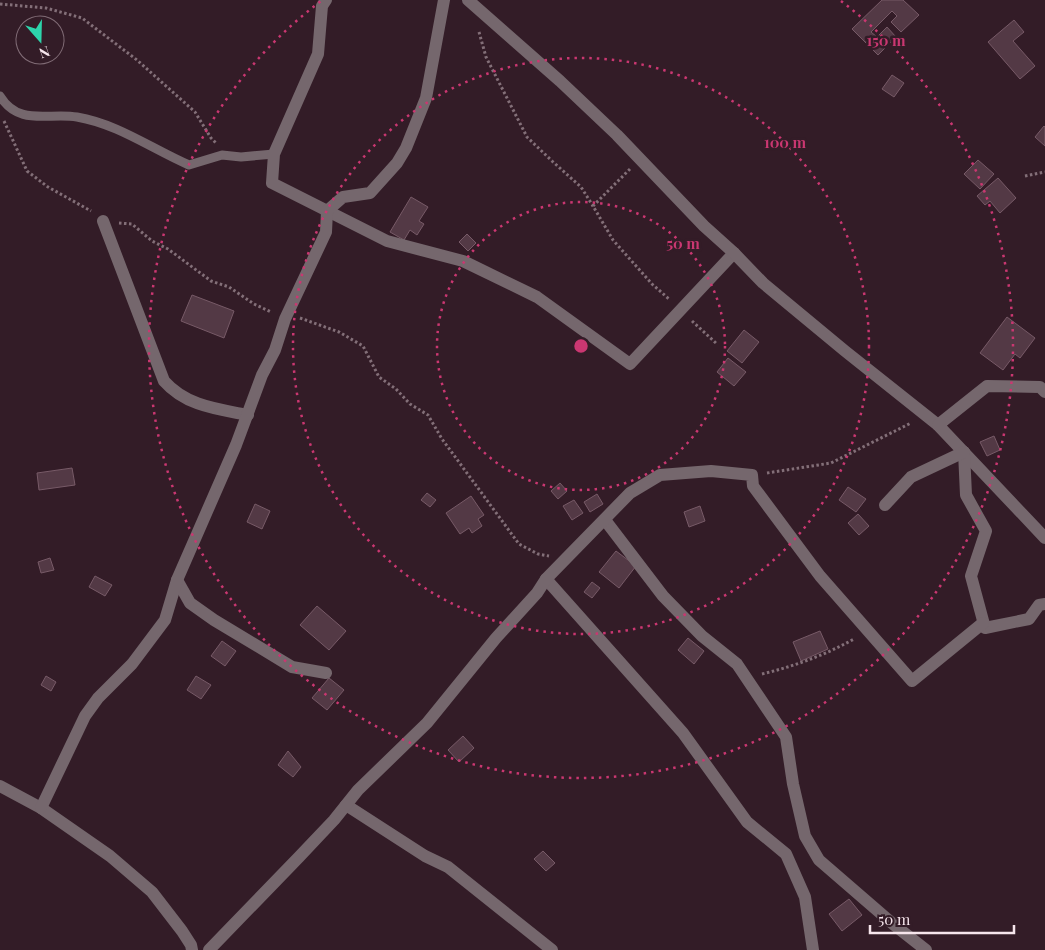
<svg xmlns="http://www.w3.org/2000/svg" width="1045" height="950" font-family="'Playfair Display',serif">
<style>
.building{fill:#533945;stroke:#775a67}
.lines{fill:none;stroke-linecap:round;stroke-linejoin:round}
.path{stroke:#836f78;stroke-width:3;stroke-dasharray:2.5 2.5;stroke-linecap:butt}
.service{stroke:#75676d;stroke-width:9}
.minor{stroke:#75676d;stroke-width:12}
.ring{fill:none;stroke:#ca3771;stroke-width:2.5;stroke-dasharray:2.5 5}
.centre{fill:#ca3771;stroke:#331c27;stroke-width:2.5}
.ring-label{font-size:15px;text-anchor:middle;font-weight:bold;fill:#ca3771;stroke:#331c27;stroke-width:5;stroke-linejoin:round;paint-order:stroke}
</style>
<rect width="100%" height="100%" fill="#331c27"/>
<g class="building">
<polygon points="882,0 903,0 919,15 901,32 891,22 897,16 892,11 871,32 877,37 887,27 896,37 878,55 852,29"/>
<polygon points="1014,20 1024,32 1013,41 1035,66 1020,79 988,42"/>
<polygon points="892,75 904,83 894,97 882,89"/>
<polygon points="1044,126 1045,127 1045,146 1035,137"/>
<polygon points="978,160 994,174 980,189 964,174"/>
<polygon points="998,178 1016,198 1000,213 990,201 985,205 977,196"/>
<polygon points="411,197 428,207 419,221 424,224 417,235 410,230 404,240 390,232"/>
<polygon points="467,234 476,243 468,251 459,242"/>
<polygon points="192,295 234,311 224,338 181,321"/>
<polygon points="1007,317 1035,338 1020,358 1015,354 1003,370 980,353"/>
<polygon points="744,330 759,342 742,363 727,351"/>
<polygon points="728,358 746,372 734,386 717,372"/>
<polygon points="994,436 1000,450 987,456 980,442"/>
<polygon points="72,468 75,485 39,490 37,473"/>
<polygon points="560,483 567,491 558,499 551,491"/>
<polygon points="848,487 866,499 856,512 839,500"/>
<polygon points="427,493 436,500 430,507 421,500"/>
<polygon points="597,494 603,504 590,512 584,502"/>
<polygon points="471,496 484,515 478,519 482,526 472,533 469,528 460,534 446,513"/>
<polygon points="574,500 583,513 572,520 563,506"/>
<polygon points="255,504 270,511 262,529 247,522"/>
<polygon points="700,506 705,521 689,527 684,512"/>
<polygon points="858,514 869,526 859,535 848,523"/>
<polygon points="616,551 636,566 619,588 599,572"/>
<polygon points="50,558 54,570 41,573 38,562"/>
<polygon points="95,576 112,585 105,596 89,587"/>
<polygon points="592,582 600,588 592,598 584,592"/>
<polygon points="317,606 346,631 329,650 300,625"/>
<polygon points="820,631 828,649 801,661 793,642"/>
<polygon points="688,638 704,651 694,664 678,650"/>
<polygon points="222,641 236,651 225,666 211,656"/>
<polygon points="46,676 56,682 51,691 41,685"/>
<polygon points="196,676 211,685 201,699 187,690"/>
<polygon points="329,678 344,690 327,710 312,698"/>
<polygon points="463,736 474,748 459,762 448,750"/>
<polygon points="288,751 301,767 293,777 278,765"/>
<polygon points="543,851 555,863 546,871 534,859"/>
<polygon points="849,899 862,915 842,931 829,914"/>
</g>
<g class="lines">
<g class="path">
<polyline points="0,4 46,8 82,18 137,60 195,112 211,138 217,144"/>
<polyline points="479,32 486,57 527,137 552,161 581,187 593,206"/>
<polyline points="4,121 27,171 48,187 91,211"/>
<polyline points="630,169 593,206 613,240 652,284 669,299"/>
<polyline points="1025,176 1045,172"/>
<polyline points="119,223 132,224 152,241 168,249 211,281 229,287 254,304 271,312"/>
<polyline points="300,318 339,332 363,346 379,377 396,389 410,404 428,415 442,439 519,544 538,554 549,556"/>
<polyline points="692,321 717,344"/>
<polyline points="767,473 831,463 911,423"/>
<path d="M762 674C795 666 825 655 854 639"/>
</g>
<path class="service" d="M0 96C19 127 49 112 77 117 118 124 152 149 189 165L222 155 241 157 274 154"/>
<g class="minor">
<polyline points="326,0 322,6 318,54 274,154 272,183 387,241 463,261 537,297 630,364 734,253"/>
<polyline points="468,0 560,81 617,135 704,226 734,253 763,283 845,351 938,425"/>
<path d="M103 221 164 381C186 406 217 409 248 415"/>
<polyline points="1045,392 1040,387 987,386 938,425 1045,538"/>
<polyline points="964,452 966,495 986,531 971,576 985,628 1029,619 1039,605 1045,604"/>
<polyline points="885,505 911,477 964,452"/>
<polyline points="605,520 663,596 702,636 737,664 786,737 793,784 805,836 819,860 893,924 926,950"/>
<polyline points="546,579 683,733 747,822 786,854 805,897 813,950"/>
<polyline points="177,580 190,603 214,620 292,667 326,673"/>
<polyline points="0,786 41,808 110,856 152,892 182,931 191,945 192,950"/>
<polyline points="346,805 425,856 448,867 552,950"/>
<polyline points="41,808 85,716 98,698 132,664 165,620 177,580 236,445 262,375 275,350 285,319 326,232 327,211 343,197 370,193 397,163 406,148 426,98 444,0"/>
<polyline points="209,950 299,857 334,820 358,790 427,723 496,638 537,593 546,579 630,493 660,475 711,471 752,475 753,486 820,576 912,681 983,623"/>
</g>
</g>
<g class="ring">
<circle cx="581" cy="346" r="144"/>
<circle cx="581" cy="346" r="288"/>
<path d="M841 1A432 432 0 1 1 321 1"/>
</g>
<circle cx="581" cy="346" r="8" class="centre"/>
<g class="ring-label">
<text x="886" y="46">150 m</text>
<text x="785" y="148">100 m</text>
<text x="683" y="249">50 m</text>
</g>
<g transform="translate(40 40) rotate(160)"><circle r="24" fill="#331c27" stroke="#816c76"/>
<path d="M0-4L9 19L0 12L-9 19Z" fill="#2dd4ab"/>
<text y="-8" font-size="14" font-weight="bold" text-anchor="middle" fill="#f6e5ec">N</text>
</g>
<path d="M870 925v8h144v-8" fill="none" stroke="#f6e5ec" stroke-width="2.5"/>
<text x="878" y="925" font-size="15" fill="#f6e5ec" stroke="#331c27" stroke-width="4" paint-order="stroke">50 m</text>
</svg>
